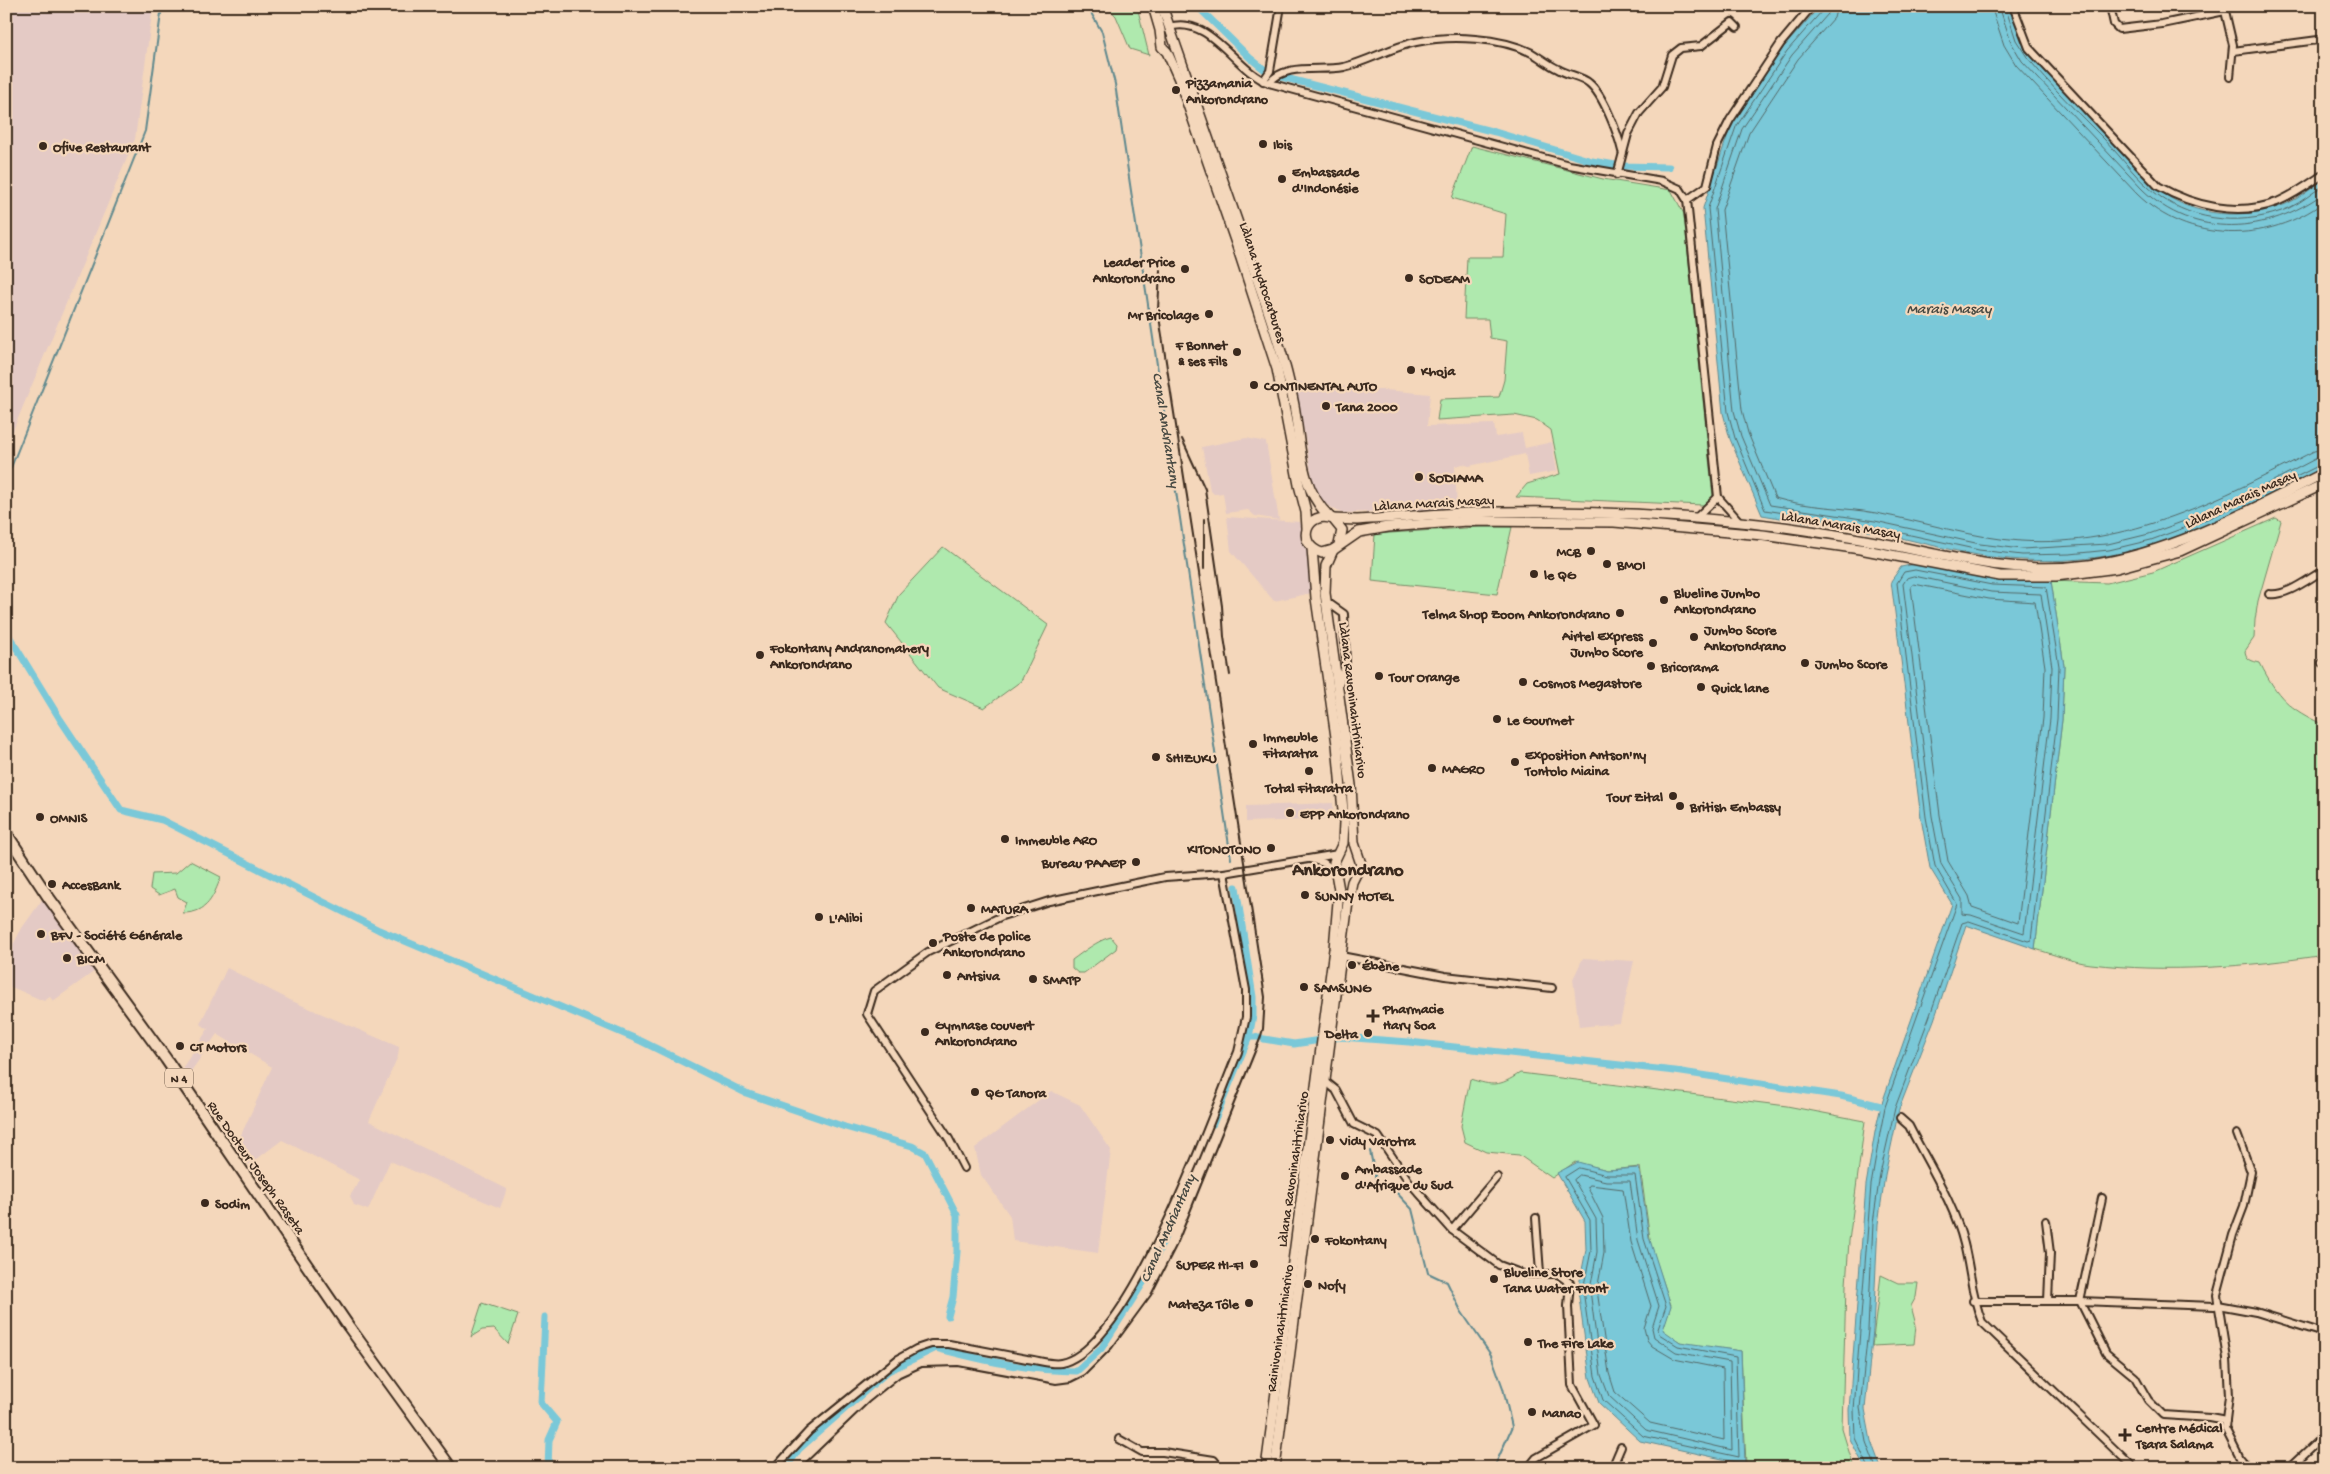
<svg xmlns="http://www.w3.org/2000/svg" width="2330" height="1474" font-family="'Gochi Hand',sans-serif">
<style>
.built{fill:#e4cac5}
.green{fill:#afe9ae;stroke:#758a66}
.water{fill:#7ac8d8;stroke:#61898e}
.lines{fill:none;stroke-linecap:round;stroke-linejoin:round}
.shore{stroke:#546968;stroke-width:1}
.stream{stroke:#61898e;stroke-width:2}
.canal{stroke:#7ac8d8;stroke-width:7}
.minor-casing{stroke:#3b2a1e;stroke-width:10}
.secondary-casing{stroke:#3b2a1e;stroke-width:12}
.primary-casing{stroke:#3b2a1e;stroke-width:14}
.minor{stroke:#f4d7bb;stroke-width:6}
.secondary{stroke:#f4d7bb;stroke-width:9}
.primary{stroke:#f4d7bb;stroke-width:10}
.rail{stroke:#3b2a1e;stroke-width:2}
.poi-dot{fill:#3b2a1e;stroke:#f4d7bb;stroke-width:2}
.labels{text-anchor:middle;stroke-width:4.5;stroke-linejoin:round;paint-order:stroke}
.shield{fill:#f4d7bb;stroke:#725e4d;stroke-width:1}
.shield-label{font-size:12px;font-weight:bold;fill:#3b2a1e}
.poi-label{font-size:14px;font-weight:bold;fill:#3b2a1e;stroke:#f4d7bb;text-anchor:start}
.street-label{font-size:14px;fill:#3b2a1e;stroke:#f4d7bb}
.water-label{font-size:15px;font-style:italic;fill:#484a43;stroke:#f4d7bb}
.district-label{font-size:19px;font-weight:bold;fill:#3b2a1e;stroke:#f4d7bb}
</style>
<rect width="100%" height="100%" fill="#f4d7bb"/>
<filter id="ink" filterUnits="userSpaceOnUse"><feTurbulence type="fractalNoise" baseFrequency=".02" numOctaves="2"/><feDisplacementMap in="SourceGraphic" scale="10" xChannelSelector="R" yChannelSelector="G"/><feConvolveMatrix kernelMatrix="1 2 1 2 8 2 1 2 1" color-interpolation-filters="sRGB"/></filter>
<g filter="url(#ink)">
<g class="built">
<polygon points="6,6 153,6 135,139 6,447"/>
<polygon points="1295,382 1430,394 1427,426 1494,424 1496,437 1522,433 1525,448 1552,442 1557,471 1529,476 1525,454 1469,466 1463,464 1455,466 1457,508 1341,513 1324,503 1314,488"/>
<polygon points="1246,438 1266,442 1279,520 1255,516 1248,510 1226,513 1223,493 1214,494 1210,490 1202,447"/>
<polygon points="1227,517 1300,522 1305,535 1312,593 1274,601 1231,551"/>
<polygon points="1333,803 1333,819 1246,822 1246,806"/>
<polygon points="44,897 95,971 53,1001 50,997 44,1001 9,986 6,996 6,943 14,943 22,928"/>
<polygon points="1583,958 1634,961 1620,1023 1579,1027 1573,979"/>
<polygon points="227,968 292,1001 399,1047 398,1056 369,1121 507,1189 500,1208 390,1161 368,1210 354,1205 350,1196 360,1180 282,1140 249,1165 236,1146 272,1067 217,1034 189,1074 183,1067 208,1029 200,1024"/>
<polygon points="1051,1091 1080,1105 1111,1150 1098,1253 1013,1241 1010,1216 981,1175 975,1148"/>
</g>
<g class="green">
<polygon points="1107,6 1137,6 1149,55 1130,49 1116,16"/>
<polygon points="1472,146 1603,179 1671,190 1684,214 1713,497 1703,505 1516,497 1527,484 1560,474 1551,430 1537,420 1514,415 1437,420 1440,399 1499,397 1504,380 1507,341 1490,338 1488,319 1464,319 1467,257 1503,257 1506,214 1452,198"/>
<path d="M2276 518 2281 521 2258 601 2255 620 2254 638 2245 651C2246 660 2252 661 2260 663 2278 698 2288 708 2324 725V955C2247 967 2168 973 2091 964 2072 962 2053 954 2035 949L2062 720 2064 666 2051 581 2107 583 2153 572Z"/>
<polygon points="1480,527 1512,527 1497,594 1372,581 1375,534"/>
<polygon points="943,547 1048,625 1021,681 984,708 938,688 886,623 899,594"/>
<path d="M190 861 221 877C213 897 208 913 183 913L187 902 178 897 175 889 159 895 150 889 152 874 176 873Z"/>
<path d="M1111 937 1117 944 1116 949 1084 973H1078L1072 968V960C1083 952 1098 940 1111 937Z"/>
<path d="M1520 1073 1787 1106 1865 1121 1849 1241 1846 1285 1842 1429 1854 1468 1746 1465 1741 1351 1682 1343 1662 1331 1671 1305 1651 1246 1640 1167 1608 1170 1575 1162 1552 1178 1519 1155 1486 1152 1465 1142 1461 1126 1470 1079C1493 1086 1499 1087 1520 1073Z"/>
<polygon points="1881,1275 1898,1283 1918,1283 1916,1297 1911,1306 1916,1325 1914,1344 1872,1346"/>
<polygon points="482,1303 518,1315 508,1344 494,1329 482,1330 471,1337"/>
</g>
<g class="water">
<path d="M1820 6H2010C2022 52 2056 82 2088 116 2111 140 2134 168 2159 190 2194 218 2246 220 2286 204 2300 198 2312 188 2324 179V467C2257 502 2186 542 2111 555 2068 563 2020 562 1978 555 1943 549 1909 539 1874 532 1837 525 1799 522 1762 515L1730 439 1723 413 1703 208 1731 125 1783 48Z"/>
<polygon points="1915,564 1992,580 2051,581 2064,666 2062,720 2035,949 1966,925 1934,1020 1899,1109 1885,1175 1878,1224 1873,1330 1865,1409 1871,1441 1881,1468 1865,1468 1850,1439 1849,1410 1866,1185 1875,1132 1881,1106 1952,904 1930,868 1921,818 1891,581 1901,567"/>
<polygon points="1578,1162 1607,1170 1639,1168 1649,1237 1671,1306 1663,1330 1680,1342 1741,1351 1745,1464 1640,1441 1599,1403 1590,1378 1578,1290 1586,1250 1585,1221 1557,1173"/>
</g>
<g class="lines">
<g class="shore">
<polyline points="1823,6 1822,11 1787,51 1736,127 1708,208 1728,412 1735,438 1765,510 1874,527 1979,550 2022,555 2070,554 2109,550 2151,540 2200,522 2256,497 2324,463"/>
<polyline points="1830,6 1828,14 1792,55 1742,129 1715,209 1734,411 1741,436 1770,505 1875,521 1980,544 2022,549 2108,544 2149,534 2198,516 2254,491 2317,458 2324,457"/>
<path d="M1837 6 1834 18 1798 59 1749 133 1722 210 1742 410 1748 433 1775 498C1808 508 1843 507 1876 513 1925 522 1972 538 2021 541 2128 548 2222 498 2314 451L2324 449"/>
<path d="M1991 6 2004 45 2016 65 2137 194C2188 244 2268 244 2324 202"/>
<path d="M1999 6 2011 42 2022 61 2142 189C2194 240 2268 234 2324 193"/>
<path d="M2005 6 2016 40 2027 57C2051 86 2078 113 2105 140 2122 158 2138 181 2158 195 2195 223 2247 226 2289 208 2302 202 2312 193 2324 185"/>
<polygon points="1914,576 1991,592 2041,594 2052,667 2050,719 2024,933 1971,915 1962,914 1962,899 1941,864 1932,816 1903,584 1907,578"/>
<polygon points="1914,584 1989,599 2035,602 2045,667 2043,718 2018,923 1972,907 1969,896 1948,861 1940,815 1911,587"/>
<polygon points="1579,1168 1607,1175 1635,1175 1644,1239 1666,1306 1658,1329 1659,1334 1678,1346 1736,1357 1739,1457 1643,1436 1603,1400 1595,1376 1583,1290 1591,1251 1590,1220 1565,1177"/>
<polygon points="1580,1175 1606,1181 1630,1181 1638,1240 1659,1306 1652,1328 1654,1337 1676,1352 1730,1362 1732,1450 1646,1430 1609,1396 1601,1375 1590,1290 1597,1252 1596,1219 1574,1180"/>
<polygon points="1590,1185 1623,1189 1631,1242 1651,1306 1644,1328 1647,1340 1652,1346 1674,1359 1723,1369 1724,1440 1650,1423 1615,1392 1609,1373 1597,1290 1604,1253 1603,1218 1588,1188"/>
<polyline points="1869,1468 1855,1438 1854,1410 1871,1185 1880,1133 1885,1107 1957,904 1935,866 1926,817 1897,583 1904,572 1915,570 1992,585 2046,587 2059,666 2057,719 2031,940 2028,941 1969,921 1962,923 1929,1018 1895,1108 1880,1174 1873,1223 1868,1330 1860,1408 1866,1442 1876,1468"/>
</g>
<g class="stream">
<polyline points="1087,6 1102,32 1115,84 1231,859"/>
<polyline points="6,480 145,131 162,6"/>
<polyline points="1370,1151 1377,1185 1395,1191 1412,1209 1428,1273 1447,1282 1461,1311 1491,1355 1503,1388 1512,1427 1494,1468"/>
</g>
<g class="canal">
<polyline points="1197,6 1250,58 1270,74 1495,132 1592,161 1621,166 1669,167"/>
<polyline points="6,631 60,719 121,810 162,820 379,930 641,1041 746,1093 845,1127 912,1146 925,1153 957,1215 957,1252 953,1297 948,1316"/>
<polyline points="1249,1037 1260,1037"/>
<polyline points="1264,1039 1294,1044 1341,1037 1409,1042 1675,1071 1841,1096 1881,1106"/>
<polyline points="1213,1124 1249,1037 1253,1016 1253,997 1236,887"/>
<polyline points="545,1317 541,1403 557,1422 549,1440 548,1468"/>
<path d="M786 1468 799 1449 888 1371 936 1348C982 1360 1029 1371 1077 1371L1101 1349 1150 1272 1181 1198"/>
</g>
<g class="minor-casing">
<g id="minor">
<path d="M2013 6 2029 48 2158 186C2193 206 2238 217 2277 202 2294 195 2309 184 2324 174"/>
<polyline points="2110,6 2114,24 2119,29 2162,24 2225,11"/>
<polyline points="2227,6 2225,11 2233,45 2230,77"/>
<path d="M1169 27C1211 15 1234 70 1269 83L1569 165 1662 181 1680 189 1687 200 1718 497 1740 522"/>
<polyline points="2233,51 2318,40"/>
<polyline points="1263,81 1270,71 1281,6"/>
<path d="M1269 83C1286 62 1319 72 1344 67 1369 61 1391 47 1416 42 1451 35 1500 37 1532 53 1541 58 1549 65 1558 69 1567 75 1581 76 1589 83 1603 94 1618 134 1622 151"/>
<polyline points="1617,175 1628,134 1639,113 1662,87 1672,55 1681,48 1701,46 1732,22 1737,27"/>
<polyline points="1687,200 1707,186 1717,146 1730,120 1781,43 1812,6"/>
<polyline points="1695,519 1718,497"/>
<path d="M2269 594C2286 597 2308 579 2324 570"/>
<polyline points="1327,602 1344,614 1346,662 1339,685"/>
<polyline points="2322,663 2324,661"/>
<polyline points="1310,859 1324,863 1335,871"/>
<polyline points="1341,956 1445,976 1552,988"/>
<polyline points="1326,1082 1336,1090 1354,1124 1378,1136 1410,1183 1452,1230 1499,1265 1523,1274 1558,1274 1570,1283 1568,1306 1572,1385 1594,1425 1536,1458 1528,1468"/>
<path d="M1900 1118 1909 1126C1928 1164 1954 1203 1964 1244 1971 1272 1971 1294 1982 1322L2134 1468"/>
<polyline points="2237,1134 2251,1172 2244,1206 2233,1235 2217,1295 2227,1359 2229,1396 2225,1428 2240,1458 2249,1468"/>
<polyline points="964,1168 949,1139 867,1014 874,991 928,952 1002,916 1049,901 1165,877 1224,873 1338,854"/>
<polyline points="2102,1198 2080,1301 2106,1353 2135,1377 2148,1400 2163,1415 2210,1418 2226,1421"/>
<polyline points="1536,1218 1540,1273"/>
<polyline points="2046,1221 2050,1253 2048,1301"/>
<polyline points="1452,1230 1497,1177"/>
<polyline points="1973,1301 2080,1301 2214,1306 2218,1305 2256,1312 2324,1333"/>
<polyline points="1119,1439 1142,1452 1163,1452 1214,1460 1220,1468"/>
<path d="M775 1468 809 1431 898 1359 916 1349 931 1344H949C975 1349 1001 1354 1027 1359 1038 1360 1051 1365 1061 1363 1130 1349 1211 1117 1238 1052L1246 1017V990L1224 873"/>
<polyline points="1612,1468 1621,1447"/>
<polyline points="2289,1468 2318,1441 2324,1431"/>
</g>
</g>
<g class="secondary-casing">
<g id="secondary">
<polyline points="1153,6 1160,30 1162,47 1167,52 1179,79 1237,246 1277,369 1299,485 1306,512 1307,528"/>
<path d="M1162 6C1188 82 1215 158 1242 235 1261 291 1283 347 1294 405 1301 444 1299 489 1330 517"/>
<path d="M1333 519 1357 520C1394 518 1430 514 1466 513 1557 510 1649 513 1740 522 1792 527 1845 536 1897 546 1961 560 2022 574 2089 565 2173 553 2249 511 2324 473"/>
<path d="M1339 545 1342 530 1333 519C1307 509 1294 544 1322 553L1333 550 1359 532 1388 527 1467 521 1614 522 1763 535 1860 549 2000 576H2056L2117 568 2180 551 2324 484"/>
<polyline points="1266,1468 1334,949 1339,890 1334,862 1343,843 1344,822 1337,744 1316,598 1312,548"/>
<polyline points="1275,1468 1348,902 1352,882 1361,864 1354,843 1351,785 1325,593 1326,566 1333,550"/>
</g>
</g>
<g class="primary-casing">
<polyline id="primary" points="6,833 49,898 166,1059 349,1327 451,1468"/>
</g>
<use href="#minor" class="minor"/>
<use href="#secondary" class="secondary"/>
<use href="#primary" class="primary"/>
<g class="rail">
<polyline points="1182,439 1205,489 1222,606 1224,637 1230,675"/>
<polyline points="1204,569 1204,519"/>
<polyline points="800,1468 869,1402 900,1377 922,1367 958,1366 1056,1384 1071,1382 1085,1375 1112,1348 1151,1295 1177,1244 1260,1039 1263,1029 1265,997 1158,310 1160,270"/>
</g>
</g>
</g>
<g class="poi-dot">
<circle cx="1176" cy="90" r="5"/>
<circle cx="1263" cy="144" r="5"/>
<circle cx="43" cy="146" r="5"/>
<circle cx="1282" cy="179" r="5"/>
<circle cx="1185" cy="269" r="5"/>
<circle cx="1409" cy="278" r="5"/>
<circle cx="1209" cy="314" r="5"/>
<circle cx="1237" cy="352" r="5"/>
<circle cx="1411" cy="370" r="5"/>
<circle cx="1254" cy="385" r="5"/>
<circle cx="1326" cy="406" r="5"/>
<circle cx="1419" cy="477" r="5"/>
<circle cx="1591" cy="551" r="5"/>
<circle cx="1607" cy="564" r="5"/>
<circle cx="1534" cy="574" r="5"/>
<circle cx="1664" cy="600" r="5"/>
<circle cx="1620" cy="613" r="5"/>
<circle cx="1694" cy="637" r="5"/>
<circle cx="1653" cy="643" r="5"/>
<circle cx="760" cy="655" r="5"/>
<circle cx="1805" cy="663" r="5"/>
<circle cx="1651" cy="666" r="5"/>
<circle cx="1379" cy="676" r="5"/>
<circle cx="1523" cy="682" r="5"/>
<circle cx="1701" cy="687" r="5"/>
<circle cx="1497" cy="719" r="5"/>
<circle cx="1253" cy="744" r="5"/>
<circle cx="1156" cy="757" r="5"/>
<circle cx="1515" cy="762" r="5"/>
<circle cx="1432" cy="768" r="5"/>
<circle cx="1309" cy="771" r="5"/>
<circle cx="1673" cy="796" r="5"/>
<circle cx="1680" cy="806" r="5"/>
<circle cx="1290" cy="813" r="5"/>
<circle cx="40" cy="817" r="5"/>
<circle cx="1005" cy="839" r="5"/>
<circle cx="1271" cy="848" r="5"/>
<circle cx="1136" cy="862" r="5"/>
<circle cx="52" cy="884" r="5"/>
<circle cx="1305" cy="895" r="5"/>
<circle cx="971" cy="908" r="5"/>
<circle cx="819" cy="917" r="5"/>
<circle cx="41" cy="934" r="5"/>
<circle cx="933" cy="943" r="5"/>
<circle cx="67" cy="958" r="5"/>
<circle cx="1352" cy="965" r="5"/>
<circle cx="947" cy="975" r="5"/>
<circle cx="1033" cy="979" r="5"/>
<circle cx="1304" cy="987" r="5"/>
<path d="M1370.5 1008.5h5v5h5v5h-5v5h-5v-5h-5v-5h5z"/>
<circle cx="925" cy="1032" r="5"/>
<circle cx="1368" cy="1033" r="5"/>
<circle cx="180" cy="1046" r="5"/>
<circle cx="975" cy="1092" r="5"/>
<circle cx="1330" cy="1140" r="5"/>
<circle cx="1345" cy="1176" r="5"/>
<circle cx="205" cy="1203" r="5"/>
<circle cx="1315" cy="1239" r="5"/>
<circle cx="1254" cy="1264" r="5"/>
<circle cx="1494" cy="1279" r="5"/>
<circle cx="1308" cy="1284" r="5"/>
<circle cx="1249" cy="1303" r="5"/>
<circle cx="1528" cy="1342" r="5"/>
<circle cx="1532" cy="1412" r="5"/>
<path d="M2122.5 1427.5h5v5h5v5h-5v5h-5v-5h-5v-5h5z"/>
</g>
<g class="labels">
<rect class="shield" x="165" y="1068.5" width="28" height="19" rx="4"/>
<g class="shield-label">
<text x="179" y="1082">N 4</text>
</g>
<g class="poi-label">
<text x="1186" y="87">Pizzamania<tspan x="1186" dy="16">Ankorondrano</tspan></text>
<text x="1273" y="149">Ibis</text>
<text x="53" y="151">Ofive Restaurant</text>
<text x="1292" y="176">Embassade<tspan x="1292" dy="16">d'Indonésie</tspan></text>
<text x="1175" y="266" text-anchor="end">Leader Price<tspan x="1175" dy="16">Ankorondrano</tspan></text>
<text x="1419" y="283">SODEAM</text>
<text x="1199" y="319" text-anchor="end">Mr Bricolage</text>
<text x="1227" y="349" text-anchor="end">F Bonnet<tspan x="1227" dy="16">&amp; ses Fils</tspan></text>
<text x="1421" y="375">Khoja</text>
<text x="1264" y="390">CONTINENTAL AUTO</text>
<text x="1336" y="411">Tana 2000</text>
<text x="1429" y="482">SODIAMA</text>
<text x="1581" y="556" text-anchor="end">MCB</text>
<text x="1617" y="569">BMOI</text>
<text x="1544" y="579">le QG</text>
<text x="1674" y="597">Blueline Jumbo<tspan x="1674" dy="16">Ankorondrano</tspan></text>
<text x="1610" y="618" text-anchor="end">Telma Shop Zoom Ankorondrano</text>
<text x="1704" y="634">Jumbo Score<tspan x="1704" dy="16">Ankorondrano</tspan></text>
<text x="1643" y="640" text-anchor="end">Airtel Express<tspan x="1643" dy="16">Jumbo Score</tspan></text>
<text x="770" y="652">Fokontany Andranomahery<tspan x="770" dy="16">Ankorondrano</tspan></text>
<text x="1815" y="668">Jumbo Score</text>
<text x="1661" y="671">Bricorama</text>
<text x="1389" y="681">Tour Orange</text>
<text x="1533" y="687">Cosmos Megastore</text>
<text x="1711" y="692">Quick lane</text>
<text x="1507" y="724">Le Gourmet</text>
<text x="1263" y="741">Immeuble<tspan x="1263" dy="16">Fitaratra</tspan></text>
<text x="1525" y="759">Exposition Antson'ny<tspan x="1525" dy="16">Tontolo Miaina</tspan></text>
<text x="1166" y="762">SHIZUKU</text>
<text x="1442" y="773">MAGRO</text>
<text x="1309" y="792" text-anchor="middle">Total Fitaratra</text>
<text x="1663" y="801" text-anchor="end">Tour Zital</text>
<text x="1690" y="811">British Embassy</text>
<text x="1300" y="818">EPP Ankorondrano</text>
<text x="50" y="822">OMNIS</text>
<text x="1015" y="844">Immeuble ARO</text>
<text x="1261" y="853" text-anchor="end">KITONOTONO</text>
<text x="1126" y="867" text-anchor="end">Bureau PAAEP</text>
<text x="62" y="889">AccesBank</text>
<text x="1315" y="900">SUNNY HOTEL</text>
<text x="981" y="913">MATURA</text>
<text x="829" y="922">L'Alibi</text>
<text x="51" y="939">BFV - Société Générale</text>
<text x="943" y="940">Poste de police<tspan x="943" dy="16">Ankorondrano</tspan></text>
<text x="77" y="963">BICM</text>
<text x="1362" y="970">Ébène</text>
<text x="957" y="980">Antsiva</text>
<text x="1043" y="984">SMATP</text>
<text x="1314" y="992">SAMSUNG</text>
<text x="1383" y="1013">Pharmacie<tspan x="1383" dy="16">Hary Soa</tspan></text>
<text x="935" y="1029">Gymnase couvert<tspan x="935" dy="16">Ankorondrano</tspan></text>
<text x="1358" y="1038" text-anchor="end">Delta</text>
<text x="190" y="1051">CT Motors</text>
<text x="985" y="1097">QG Tanora</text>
<text x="1340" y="1145">Vidy Varotra</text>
<text x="1355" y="1173">Ambassade<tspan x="1355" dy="16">d'Afrique du Sud</tspan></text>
<text x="215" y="1208">Sodim</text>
<text x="1325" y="1244">Fokontany</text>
<text x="1244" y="1269" text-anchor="end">SUPER HI-FI</text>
<text x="1504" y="1276">Blueline Store<tspan x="1504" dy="16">Tana Water Front</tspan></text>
<text x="1318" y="1289">Nofy</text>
<text x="1239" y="1308" text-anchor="end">Mateza Tôle</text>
<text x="1538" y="1347">The Fire Lake</text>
<text x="1542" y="1417">Manao</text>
<text x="2136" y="1432">Centre Médical<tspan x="2136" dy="16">Tsara Salama</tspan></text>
</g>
<g class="street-label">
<text transform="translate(1264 282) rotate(72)" y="5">Làlana Hydrocarbures</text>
<text transform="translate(2240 498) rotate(-25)" y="5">Làlana Marais Masay</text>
<text transform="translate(1434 502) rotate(-3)" y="5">Làlana Marais Masay</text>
<text transform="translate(1841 524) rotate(9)" y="5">Làlana Marais Masay</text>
<text transform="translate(1354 700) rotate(83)" y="5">Làlana Ravoninahitriniarivo</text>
<text transform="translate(257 1167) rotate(55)" y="5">Rue Docteur Joseph Raseta</text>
<text transform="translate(1292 1169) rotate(-82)" y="5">Làlana Ravoninahitriniarivo</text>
<text transform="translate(1279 1328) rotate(-82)" y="5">Rainivoninahitriniarivo</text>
</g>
<g class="water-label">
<text x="1949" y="313">Marais Masay</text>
<text transform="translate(1167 430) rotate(81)" y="5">Canal Andriantany</text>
<text transform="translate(1167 1228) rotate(-66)" y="5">Canal Andriantany</text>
</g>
<g class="district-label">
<text x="1348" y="875">Ankorondrano</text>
</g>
</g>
<rect width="2330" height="1474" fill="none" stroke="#f4d7bb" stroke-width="25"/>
<rect x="12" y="12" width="2305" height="1449" fill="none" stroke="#3b2a1e" stroke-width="2" filter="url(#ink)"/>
</svg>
